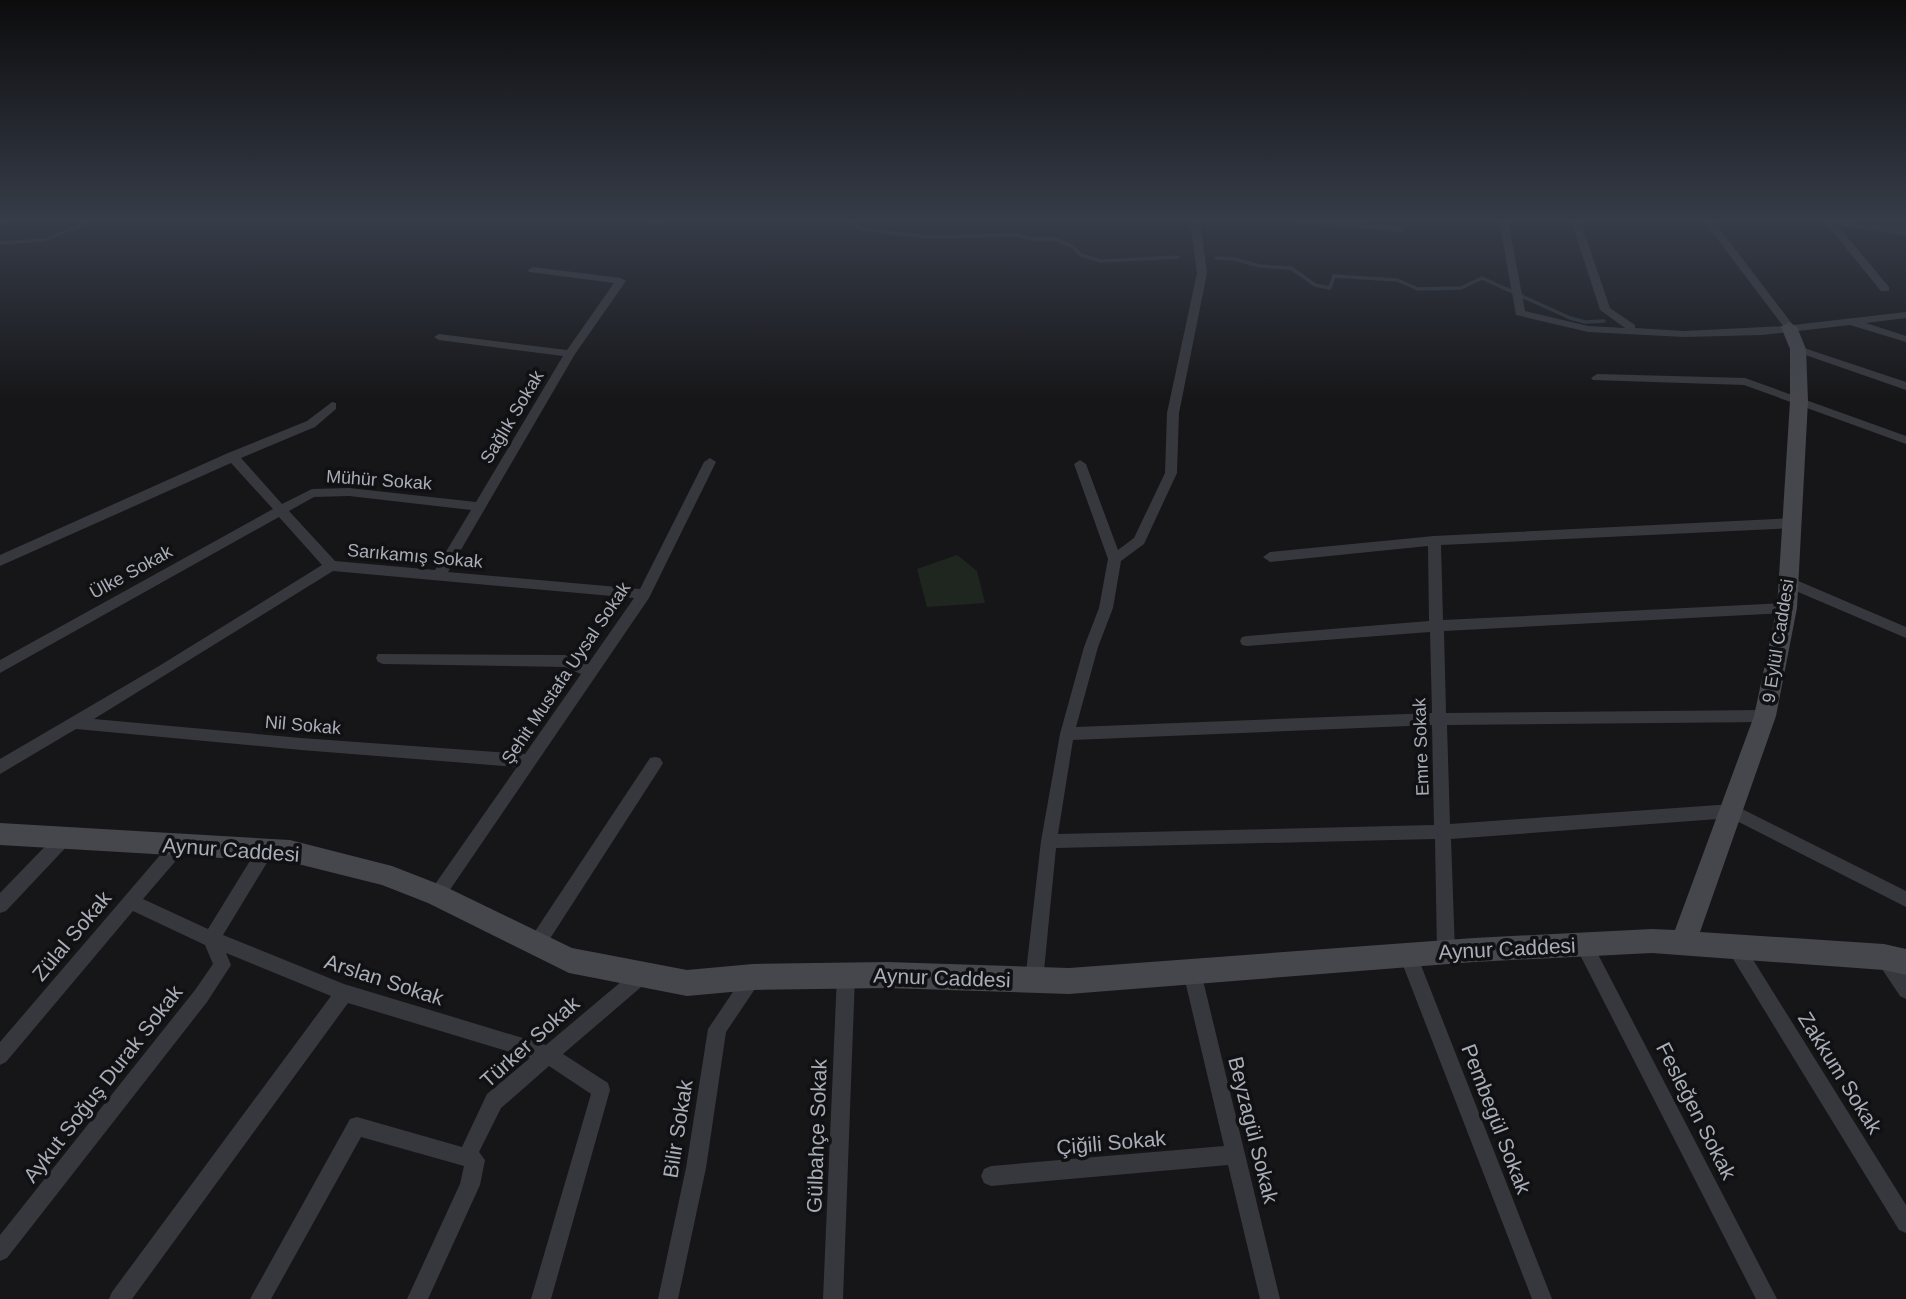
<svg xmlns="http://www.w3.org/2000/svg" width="1906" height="1299" font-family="Helvetica,sans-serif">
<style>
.green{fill:#1e261f}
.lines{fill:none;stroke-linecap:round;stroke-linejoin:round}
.stream{stroke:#2c353c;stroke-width:3.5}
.street{fill:#37383d;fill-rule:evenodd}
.secondary{fill:#45474d;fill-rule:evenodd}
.labels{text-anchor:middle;stroke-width:7;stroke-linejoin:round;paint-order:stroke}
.street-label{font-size:18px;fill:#a8adb8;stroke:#111113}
.near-street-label{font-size:21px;fill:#a8adb8;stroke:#111113}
</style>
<rect width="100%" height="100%" fill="#161618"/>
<polygon class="green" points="957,555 977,571 985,603 927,607 917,569"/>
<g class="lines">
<g class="stream">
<polyline points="645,220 650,223 673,220"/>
<polyline points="859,220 854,224 861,229 927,237 1018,235 1033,239 1054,239 1072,246 1081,255 1101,261 1178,257"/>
<polyline points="0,243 44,240 94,220"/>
<polyline points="1216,258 1234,259 1260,266 1291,268 1315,285 1330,288 1334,276 1397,280 1418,289 1461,288 1482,278 1570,318 1585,322 1604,321"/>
</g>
<g class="street">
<polygon points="0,220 12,220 0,226"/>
<path d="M1190 220H1200L1207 273 1179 413 1177 473 1144 544 1121 561 1113 608 1098 647 1076 727 1432 713 1430 632 1247 646 1242 645 1240 641 1242 637 1247 636 1429 621 1428 546 1270 562 1263 557 1270 552 1434 536 1793 518 1799 523 1793 528 1441 545 1443 620 1787 603 1794 608 1787 613 1444 631 1446 713 1765 710 1770 712 1772 716 1770 720 1765 722 1447 725 1450 824 1732 804 1906 891V907L1731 818 1451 839 1455 952 1452 958 1446 960 1440 958 1437 952 1435 839 1056 848 1043 981 1040 987 1034 990 1028 987 1025 981 1041 841 1060 734 1084 647 1099 608 1108 559 1074 464 1080 460 1086 464 1118 550 1134 538 1165 473 1167 413 1197 273ZM1432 725 1434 825 1058 834 1073 740Z"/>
<polygon points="1290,220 1323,220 1401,226 1406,229 1401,232 1295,223"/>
<polygon points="1499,220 1508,220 1525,311 1588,326 1625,328 1600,310 1571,220 1580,220 1610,308 1635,325 1635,328 1684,331 1783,326 1703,220 1713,220 1793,325 1906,312 1906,318 1866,323 1906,336 1906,342 1850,325 1762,335 1684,337 1588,332 1516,315"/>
<polygon points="1823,220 1906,229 1906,235 1838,226 1889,287 1889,291 1881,291"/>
<path d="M533 267 621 278 626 281 575 354 448 572 640 589 704 462 710 458 716 462 649 598 443 900 437 903 431 900 429 895 431 890 517 767 301 750 76 729 0 774V759L159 666 322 565 279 517 0 673V660L273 509 231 463 0 566V555L228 453 307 421 332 402 336 403V409L315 427 241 458 282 504 312 489 349 488 476 502 563 356 439 340 434 337 439 334 567 350 614 283 529 272 528 270ZM349 496 471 510 435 570 335 561 289 511 314 497ZM333 571 634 598 588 664 565 655 378 654 376 658 378 662 383 664 564 667 581 674 525 754 301 738 94 719Z"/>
<polygon points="1798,346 1906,382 1906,390 1794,351 1794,347"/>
<polygon points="1597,374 1745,378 1906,436 1906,444 1744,385 1593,380 1591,378"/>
<polygon points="1789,577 1906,627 1906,638 1784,586 1782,582 1784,578"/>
<polygon points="655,757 660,758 663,763 660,768 542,951 536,953 530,951 527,945 530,939 650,758"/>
<polygon points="64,831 70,833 72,838 70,843 6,911 0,913 0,893 58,833"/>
<polygon points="179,838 185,840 187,845 185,850 143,899 208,929 259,846 265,844 271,846 273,851 271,856 223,935 344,984 546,1045 635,970 641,967 647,970 650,976 647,982 563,1054 608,1083 610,1090 551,1299 531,1299 591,1094 549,1066 501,1108 479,1152 485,1160 480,1185 428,1299 407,1299 460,1184 464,1166 361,1137 271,1299 250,1299 350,1119 357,1117 462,1147 487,1094 530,1058 348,1003 132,1299 109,1299 112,1292 331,996 226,953 231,965 207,1002 7,1258 0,1261 0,1235 195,990 213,964 205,945 133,911 6,1062 0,1065 0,1042 173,840"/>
<polygon points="1584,937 1590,939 1777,1299 1756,1299 1578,951 1575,945 1578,939"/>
<polygon points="1736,940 1742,942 1906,1205 1906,1233 1899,1230 1730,954 1727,948 1730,942"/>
<polygon points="1408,947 1414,949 1417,955 1552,1299 1532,1299 1399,955 1402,949"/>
<polygon points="1884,949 1890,951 1906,975 1906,999 1900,996 1878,963 1875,957 1878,951"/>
<polygon points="1192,963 1198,966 1201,972 1280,1299 1260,1299 1228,1165 991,1186 984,1183 981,1176 984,1169 991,1166 1224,1146 1183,972 1186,966"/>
<polygon points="846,966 852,969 855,975 843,1299 823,1299 837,975 840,969"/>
<polygon points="753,968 759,971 762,977 759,983 726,1032 706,1168 678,1299 658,1299 686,1168 708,1029 747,971"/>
</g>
<polygon class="secondary" points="1789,322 1797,327 1806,349 1808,401 1797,608 1776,716 1700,932 1884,944 1906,949 1906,975 1884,970 1652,953 1474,962 1069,994 887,988 753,990 687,996 569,973 428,903 382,885 290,862 0,845 0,823 290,840 392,866 446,887 572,948 687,970 753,964 887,962 1069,968 1474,938 1652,929 1675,930 1754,716 1777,608 1790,401 1790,349 1781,327"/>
</g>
<linearGradient id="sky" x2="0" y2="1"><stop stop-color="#0c0c0d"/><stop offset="0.55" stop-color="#363c48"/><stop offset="1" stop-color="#363c48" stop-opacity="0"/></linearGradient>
<rect width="1906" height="401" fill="url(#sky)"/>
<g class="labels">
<g class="street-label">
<text transform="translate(512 417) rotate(-59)" y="6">Sağlık Sokak</text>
<text transform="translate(379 480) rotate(4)" y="6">Mühür Sokak</text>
<text transform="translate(415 556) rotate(5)" y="6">Sarıkamış Sokak</text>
<text transform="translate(131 572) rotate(-29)" y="6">Ülke Sokak</text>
<text transform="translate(1778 641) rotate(-81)" y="6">9 Eylül Caddesi</text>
<text transform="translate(566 673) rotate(-56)" y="6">Şehit Mustafa Uysal Sokak</text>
<text transform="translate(303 725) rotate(5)" y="6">Nil Sokak</text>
<text transform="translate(1421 747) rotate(-92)" y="6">Emre Sokak</text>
</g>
<g class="near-street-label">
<text transform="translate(231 850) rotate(4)" y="7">Aynur Caddesi</text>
<text transform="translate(72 936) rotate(-50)" y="7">Zülal Sokak</text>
<text transform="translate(1507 949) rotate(-3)" y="7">Aynur Caddesi</text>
<text transform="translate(942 978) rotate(2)" y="7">Aynur Caddesi</text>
<text transform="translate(384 980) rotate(18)" y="7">Arslan Sokak</text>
<text transform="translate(530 1042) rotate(-42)" y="7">Türker Sokak</text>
<text transform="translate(1840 1073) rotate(58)" y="7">Zakkum Sokak</text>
<text transform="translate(103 1084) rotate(-52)" y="7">Aykut Soğuş Durak Sokak</text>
<text transform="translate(1696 1111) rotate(63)" y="7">Fesleğen Sokak</text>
<text transform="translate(1496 1119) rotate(69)" y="7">Pembegül Sokak</text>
<text transform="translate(678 1129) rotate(-81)" y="7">Bilir Sokak</text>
<text transform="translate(1253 1130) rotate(76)" y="7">Beyzagül Sokak</text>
<text transform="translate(817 1136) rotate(-88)" y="7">Gülbahçe Sokak</text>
<text transform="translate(1111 1143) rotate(-5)" y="7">Çiğili Sokak</text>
</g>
</g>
</svg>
